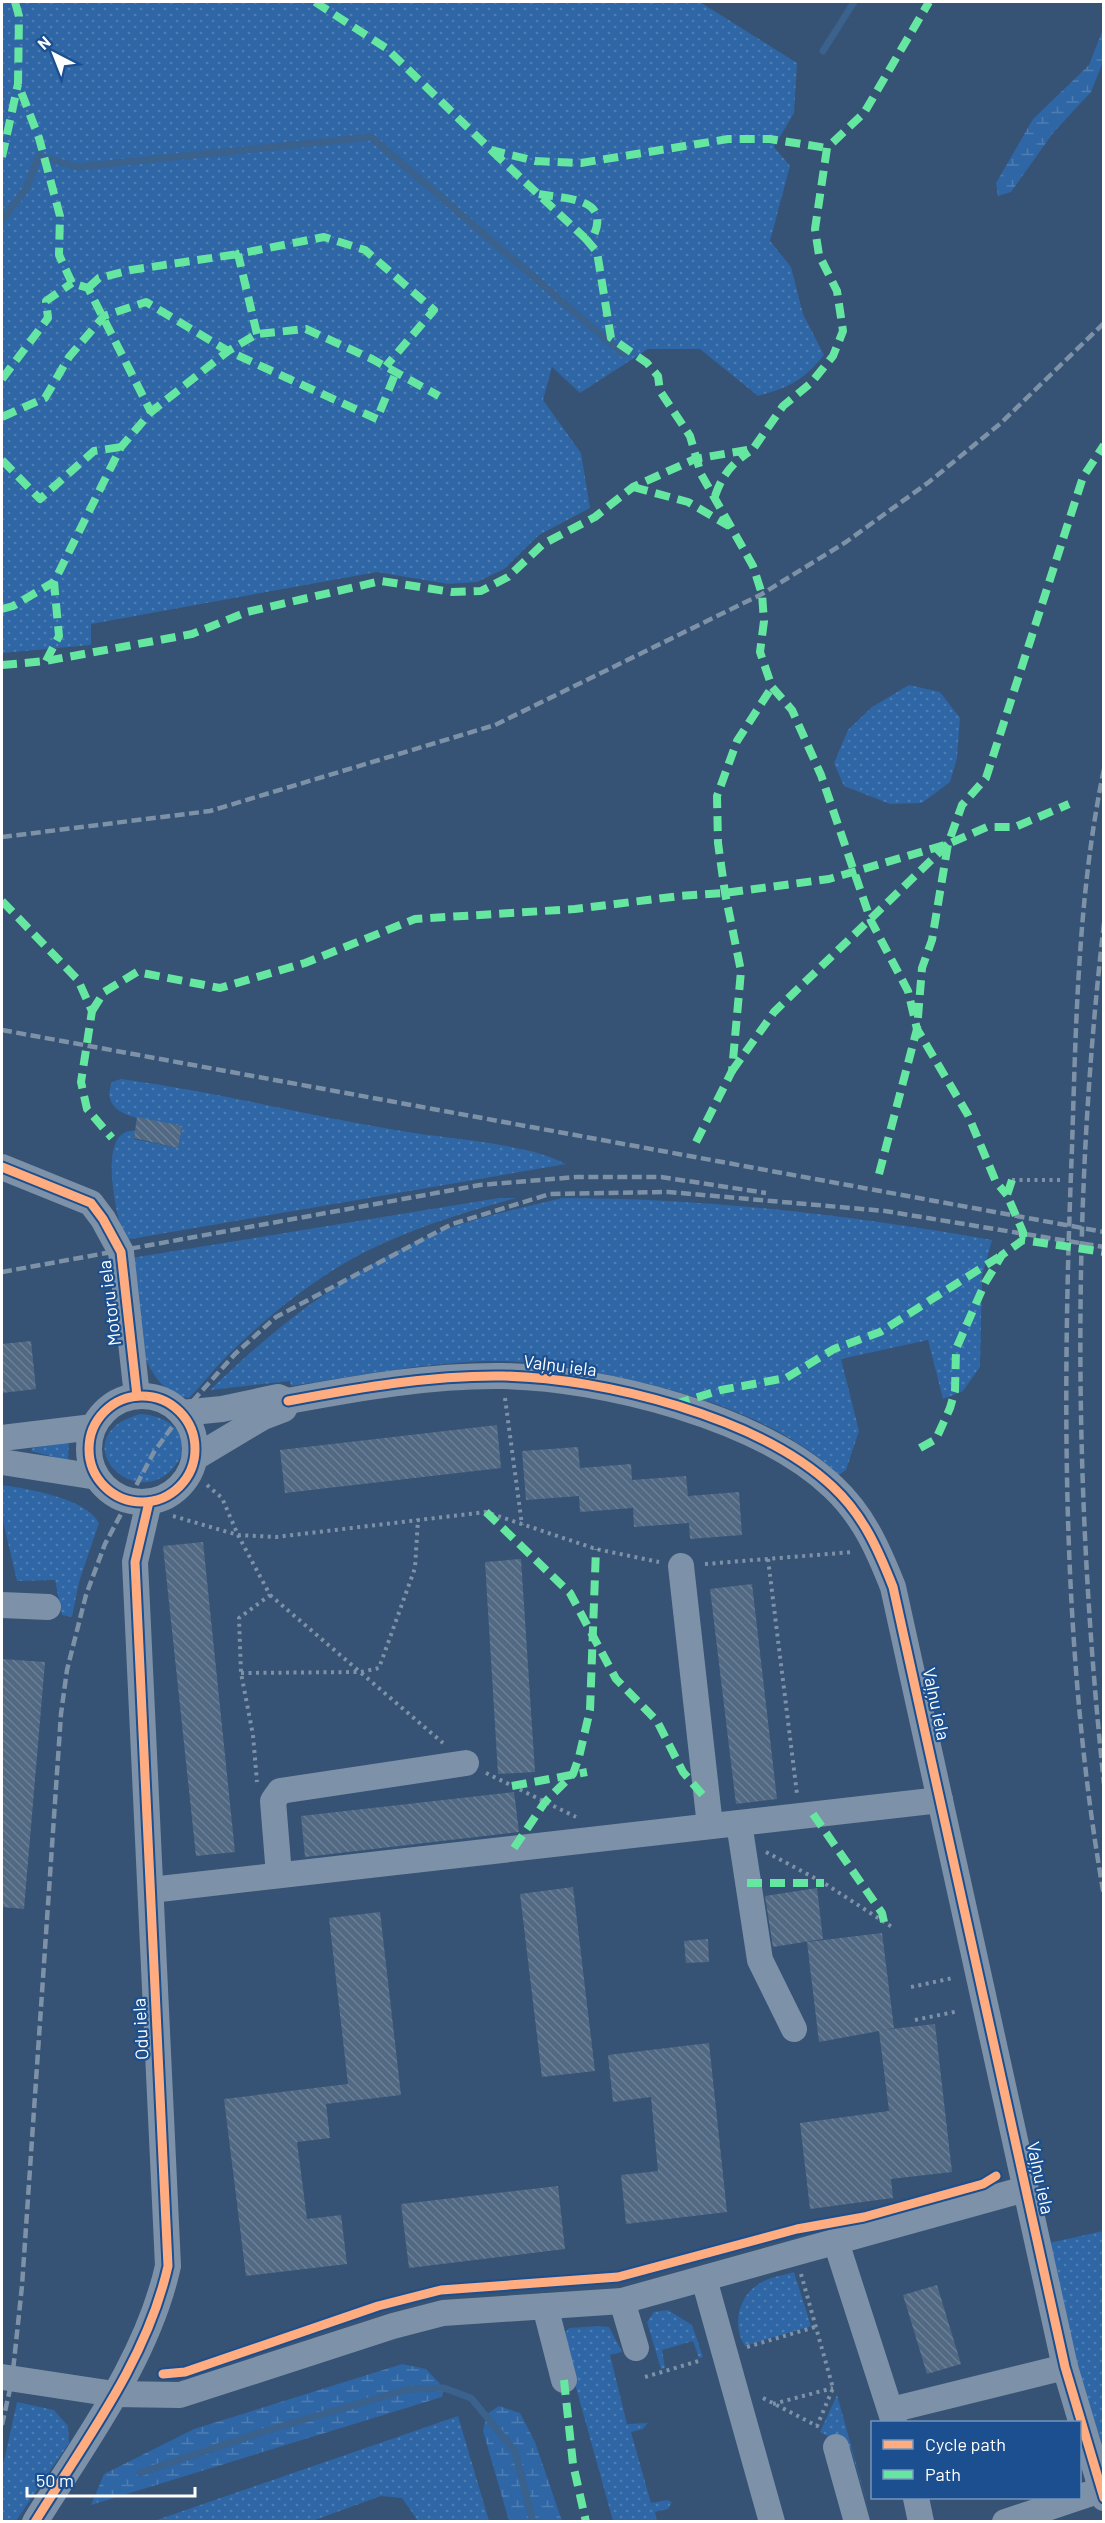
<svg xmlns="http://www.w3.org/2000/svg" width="1105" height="2523" font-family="Barlow,sans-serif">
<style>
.grass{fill:url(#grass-dots)}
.wetland{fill:url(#wetland-marsh)}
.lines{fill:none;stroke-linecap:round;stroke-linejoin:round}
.stream{stroke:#3b618d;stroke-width:7}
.building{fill:url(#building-back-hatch)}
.path{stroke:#7d92a8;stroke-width:4;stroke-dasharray:3 4.5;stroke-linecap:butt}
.minor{stroke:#7d92a8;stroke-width:26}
.rail{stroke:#7e92a7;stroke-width:4.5;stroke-dasharray:10 4.5;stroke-linecap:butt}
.quiet{stroke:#66e7a1;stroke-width:8;stroke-dasharray:15 8;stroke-linecap:butt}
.cycleway-casing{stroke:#1b4f8f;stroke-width:13}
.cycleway{stroke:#ffac80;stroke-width:9}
.labels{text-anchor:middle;stroke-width:4.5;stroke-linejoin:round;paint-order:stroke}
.street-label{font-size:18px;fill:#fff;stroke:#1b4f8f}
</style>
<defs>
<pattern id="grass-dots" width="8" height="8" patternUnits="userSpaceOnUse" patternTransform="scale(1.5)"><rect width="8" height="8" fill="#2f66a5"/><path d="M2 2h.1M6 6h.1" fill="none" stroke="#4e7db2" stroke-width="1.8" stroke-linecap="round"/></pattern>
<pattern id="wetland-marsh" width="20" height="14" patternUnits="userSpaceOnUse" patternTransform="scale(1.5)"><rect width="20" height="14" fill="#2f66a5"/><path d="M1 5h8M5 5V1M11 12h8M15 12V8" fill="none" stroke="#4e7db2"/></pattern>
<pattern id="building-back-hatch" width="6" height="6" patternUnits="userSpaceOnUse" patternTransform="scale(1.5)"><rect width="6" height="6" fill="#526984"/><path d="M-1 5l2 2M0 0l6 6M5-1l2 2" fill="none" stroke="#6c8096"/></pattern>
</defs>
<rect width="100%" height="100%" fill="#365274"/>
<g class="grass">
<path d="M2 2H700L797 63 794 113 774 147 790 166 770 241 791 267 803 314 824 355C803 381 790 387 758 396L700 349H648L580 393 552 367 543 400 581 453 590 508 539 535 504 569 477 582 448 584 377 572 91 624V645L2 653Z"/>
<polygon points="909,685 940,692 960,718 957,758 950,782 922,803 890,804 844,786 834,763 848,730 872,707"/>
<path d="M121 1079C213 1091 304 1115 396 1130 443 1139 525 1142 566 1164L125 1240C117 1220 95 1127 135 1131L134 1139 178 1148 182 1126C158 1120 96 1121 112 1082Z"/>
<path d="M499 1198H516C464 1212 409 1229 361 1254 312 1280 265 1318 226 1357 213 1370 202 1385 189 1398 135 1390 133 1302 125 1259Z"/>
<path d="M562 1198C707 1198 849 1215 992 1240L982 1276 980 1367 963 1391 943 1399 928 1340 841 1359 859 1431 846 1470 839 1475C775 1416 687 1391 603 1374 564 1367 525 1360 485 1361 420 1364 355 1376 291 1386L290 1381 210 1390C276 1326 345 1272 430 1236 471 1218 518 1209 562 1198Z"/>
<path d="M140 1414C168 1415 199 1437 175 1466 135 1516 60 1437 140 1414Z"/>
<polygon points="69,1442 68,1461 31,1451 33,1448"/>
<path d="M2 1485C28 1489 86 1498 99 1523L79 1582 72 1617 62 1615 55 1580 17 1581 2 1517Z"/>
<polygon points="1103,2231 1103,2456 1071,2346 1049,2243"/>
<path d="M794 2272 811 2326 745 2346C731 2324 739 2294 762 2282 771 2277 784 2275 794 2272Z"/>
<polygon points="668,2310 692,2325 703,2357 699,2358 693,2341 662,2350 665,2368 661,2369 647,2322 654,2312"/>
<polygon points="599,2326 609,2327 622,2352 610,2355 627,2424 648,2423 643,2429 631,2432 651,2503 667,2500 672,2502 668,2509 655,2512 657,2521 613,2521 562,2337 569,2328"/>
<polygon points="837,2395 872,2521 851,2449 820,2432"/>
<polygon points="17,2402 54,2410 68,2426 69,2443 16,2521 2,2521 2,2470"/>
<polygon points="458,2416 489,2521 418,2521 402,2498 381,2496 312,2521 154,2521"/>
</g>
<g class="wetland">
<polygon points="1103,29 1103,62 1091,92 1053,133 1011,192 998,196 996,183 1033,119 1089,65"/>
<polygon points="402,2364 426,2369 444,2388 442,2397 91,2505 104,2474 194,2429"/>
<polygon points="499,2406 520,2413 535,2442 562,2521 509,2521 483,2431 487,2414"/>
</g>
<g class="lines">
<g class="stream">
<polyline points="823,51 854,2"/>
<polyline points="2,220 26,189 39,156 77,167 371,137 623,354"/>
<polyline points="140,2473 265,2431 409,2389 444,2388 471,2398 515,2451 533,2522"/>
</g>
</g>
<g class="building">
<polygon points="137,1117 182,1126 178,1148 134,1138"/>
<polygon points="31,1341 36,1389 2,1393 2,1344"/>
<polygon points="497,1425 501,1468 285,1493 280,1450"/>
<polygon points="578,1447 580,1468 631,1464 632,1480 686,1476 688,1496 739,1492 742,1535 690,1539 689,1523 634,1527 633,1508 580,1512 579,1496 526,1500 522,1451"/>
<polygon points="203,1542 235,1852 196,1856 163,1546"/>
<polygon points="521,1559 535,1772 498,1774 485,1562"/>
<polygon points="752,1584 777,1799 736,1804 710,1589"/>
<polygon points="2,1659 45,1662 24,1909 2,1907"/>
<polygon points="514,1792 519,1832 305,1857 301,1816"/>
<polygon points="573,1887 595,2071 542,2077 520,1894"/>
<polygon points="817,1888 823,1939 773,1947 765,1896"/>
<polygon points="380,1912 401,2095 326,2104 330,2138 297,2142 307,2219 341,2215 347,2264 246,2276 224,2099 348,2084 329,1918"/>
<polygon points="882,1933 894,2028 883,2030 935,2024 952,2172 891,2179 893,2198 810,2209 800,2123 889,2111 879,2031 819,2042 807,1942"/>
<polygon points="708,1939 709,1962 686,1963 684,1941"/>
<polygon points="709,2043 727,2212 626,2224 621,2175 658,2171 651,2097 613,2102 608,2055"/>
<polygon points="558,2186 565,2249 409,2268 401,2204"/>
<polygon points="937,2285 961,2364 927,2374 903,2295"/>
</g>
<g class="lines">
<g class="path">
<polyline points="1012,1180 1060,1180"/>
<polyline points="505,1398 522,1525"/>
<polyline points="207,1485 222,1498 238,1535 270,1595 239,1618 241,1673 253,1735 257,1782"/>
<polyline points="173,1516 238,1535 276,1537 486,1512 596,1549 659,1562"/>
<polyline points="768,1559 797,1794"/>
<polyline points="705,1564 853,1552"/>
<polyline points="270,1595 443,1743"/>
<polyline points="241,1673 361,1672 379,1668 415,1568 418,1519"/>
<polyline points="486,1773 576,1817"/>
<polyline points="766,1852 824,1883 892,1927"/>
<polyline points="911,1987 953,1978"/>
<polyline points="915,2020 959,2011"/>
<polyline points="747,2347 815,2327"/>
<polyline points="645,2377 702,2360"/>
<polyline points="763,2398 817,2426 833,2388 801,2274"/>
<polyline points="773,2404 833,2388"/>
</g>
<g class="minor">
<polyline points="2,1167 91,1203 103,1219 121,1252 137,1396"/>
<circle cx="142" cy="1449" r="53"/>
<path d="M288 1401C358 1388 431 1375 503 1376 604 1378 759 1417 833 1487 863 1515 878 1549 893 1587L1065 2367 1104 2498"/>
<polyline points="182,1413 222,1409 278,1397 287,1401"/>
<polyline points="2,1438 93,1427"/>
<polyline points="196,1457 263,1417 284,1409 288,1401"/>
<polyline points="2,1462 97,1477"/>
<polyline points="681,1566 710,1826"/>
<polyline points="2,1605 48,1607"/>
<polyline points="739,1823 760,1960 794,2029"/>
<polyline points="279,1875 273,1801 280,1791 466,1763"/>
<polyline points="151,1890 940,1800"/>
<polyline points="836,2242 894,2422"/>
<polyline points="704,2279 772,2522"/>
<polyline points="622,2301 636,2348"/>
<polyline points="545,2306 564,2380"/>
<polyline points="2,2377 114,2394 180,2395 393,2326 443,2313 622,2301 1025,2189"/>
<polyline points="891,2410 1065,2367"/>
<polyline points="836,2447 857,2522"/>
<polyline points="916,2498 921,2522"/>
<path d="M35 2522C85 2441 147 2360 168 2266L135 1562 149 1502"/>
<polyline points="1005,2522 1101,2490"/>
</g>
<g class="rail">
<path d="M1104 769C1078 893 1076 1022 1072 1148 1062 1393 1061 1653 1104 1896"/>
<polyline points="2,837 210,811 495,725 762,594 846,542 929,482 1001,423 1104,323"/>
<path d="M1104 923C1071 1207 1074 1500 1104 1784"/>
<polyline points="2,1030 1104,1232"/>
<polyline points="2,1272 480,1185 576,1177 661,1177 766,1193"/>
<polyline points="2,2425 12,2380 22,2286 61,1714 67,1670 86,1595 105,1544 154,1452 182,1413 235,1354 276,1317 452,1224 550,1194 669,1192 885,1211 1104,1247"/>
</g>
<g class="quiet">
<polyline points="15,2 19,16 18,84 39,138 60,216 59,255 72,283 88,288 151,412"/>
<polyline points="315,2 386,48 491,150 535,161 581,163 728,139 770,139 827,148"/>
<path d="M492 151 585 238 594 235C610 197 565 199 539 194"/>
<polyline points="2,157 18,84"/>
<polyline points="585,238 597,252 611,338 647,363 658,376 660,391 690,436 701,474 753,566 762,594 764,621 760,652 772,687 792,710 821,775 871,921 908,991 917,1029 968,1115 996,1182 1007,1195"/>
<polyline points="88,288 99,278 131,270 238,254"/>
<polyline points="257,334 238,254 324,237 365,250 434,310 386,366"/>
<polyline points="2,379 48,318 46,301 72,283"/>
<polyline points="2,417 45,398 69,357 104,316 146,302 228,351 377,419 396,372"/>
<polyline points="2,460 40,499 94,451 121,447"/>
<polyline points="633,487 688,502 729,526"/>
<path d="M715 496C722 476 731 464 749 452"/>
<polyline points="2,609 13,606 54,582"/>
<polyline points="46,661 59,636 54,582 121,447 151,412 228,351 257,334 306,329 372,359 439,396"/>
<polyline points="2,665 46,661 192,634 247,612 381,581 452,592 481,591 508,577 543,544 595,517 633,487 695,459 753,449 783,406 811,383 833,356 843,331 837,291 819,255 815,229 827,148 864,113 929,2"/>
<polyline points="2,901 78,980 92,1011 81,1082 87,1109 112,1138"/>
<polyline points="92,1011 104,992 137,972 220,988 305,963 415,919 575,909 680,896 725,893 829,879 948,844 987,827 1015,827 1069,804"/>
<polyline points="732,1071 774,1012 948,844 962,805 986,778 1083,477 1104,445"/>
<polyline points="696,1142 732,1071 741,971 725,893 718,843 717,796 737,741 772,687"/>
<polyline points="879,1174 917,1029 922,968 932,940 948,844"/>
<polyline points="1012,1180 1007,1195 1023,1232 1023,1240"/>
<polyline points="675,1404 721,1390 786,1378 834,1349 880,1332 1002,1255"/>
<polyline points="920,1448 936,1439 950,1408 955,1391 956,1349 985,1283 1002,1255 1023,1240 1104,1252"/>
<polyline points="486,1512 570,1593 616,1679 657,1721 683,1772 706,1799"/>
<polyline points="512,1786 587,1772"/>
<polyline points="813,1814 882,1913 884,1922"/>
<polyline points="514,1848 545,1802 573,1774 579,1757 590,1710 596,1549"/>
<polyline points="747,1883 824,1883"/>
<polyline points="564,2380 573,2464 586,2522"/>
</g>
<g class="cycleway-casing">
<g id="cycleway">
<polyline points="2,1167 91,1203 103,1219 121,1252 137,1396"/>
<circle cx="142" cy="1449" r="53"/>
<path d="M288 1401C358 1388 431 1375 503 1376 604 1378 759 1417 833 1487 863 1515 878 1549 893 1587L1065 2367 1104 2498"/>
<polyline points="163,2374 185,2372 378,2306 441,2290 618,2277 797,2229 864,2217 983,2184 996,2176"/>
<path d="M35 2522C85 2441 147 2360 168 2266L135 1562 149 1502"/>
</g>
</g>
<use href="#cycleway" class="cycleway"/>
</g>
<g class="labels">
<g class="street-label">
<text transform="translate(110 1303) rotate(-97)" y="6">Motoru iela</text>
<text transform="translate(560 1366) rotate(7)" y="6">Vaļņu iela</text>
<text transform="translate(936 1704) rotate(78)" y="6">Vaļņu iela</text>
<text transform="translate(141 2029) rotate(-93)" y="6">Odu iela</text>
<text transform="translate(1040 2178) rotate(78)" y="6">Vaļņu iela</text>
</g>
</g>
<rect width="1105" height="2523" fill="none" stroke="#ffffff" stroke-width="6"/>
<rect x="871" y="2421" width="210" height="78" fill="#1b4f8f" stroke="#7695bc" stroke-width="1.5"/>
<rect x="883" y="2440" width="30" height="9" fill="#ffac80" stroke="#7695bc" stroke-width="1.5"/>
<text x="925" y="2451" font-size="18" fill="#ffffff">Cycle path</text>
<rect x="883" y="2470" width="30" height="9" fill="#66e7a1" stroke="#7695bc" stroke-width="1.5"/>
<text x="925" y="2481" font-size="18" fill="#ffffff">Path</text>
<g transform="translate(54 54) rotate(318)" stroke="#1b4f8f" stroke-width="4.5" paint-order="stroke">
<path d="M0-4.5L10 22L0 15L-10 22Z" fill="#ffffff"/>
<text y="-9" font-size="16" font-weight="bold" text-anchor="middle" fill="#ffffff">N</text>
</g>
<path d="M27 2487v9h168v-9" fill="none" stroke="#ffffff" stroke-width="3"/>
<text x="36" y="2487" font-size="18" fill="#ffffff" stroke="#1b4f8f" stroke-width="4.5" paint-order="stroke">50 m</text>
</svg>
